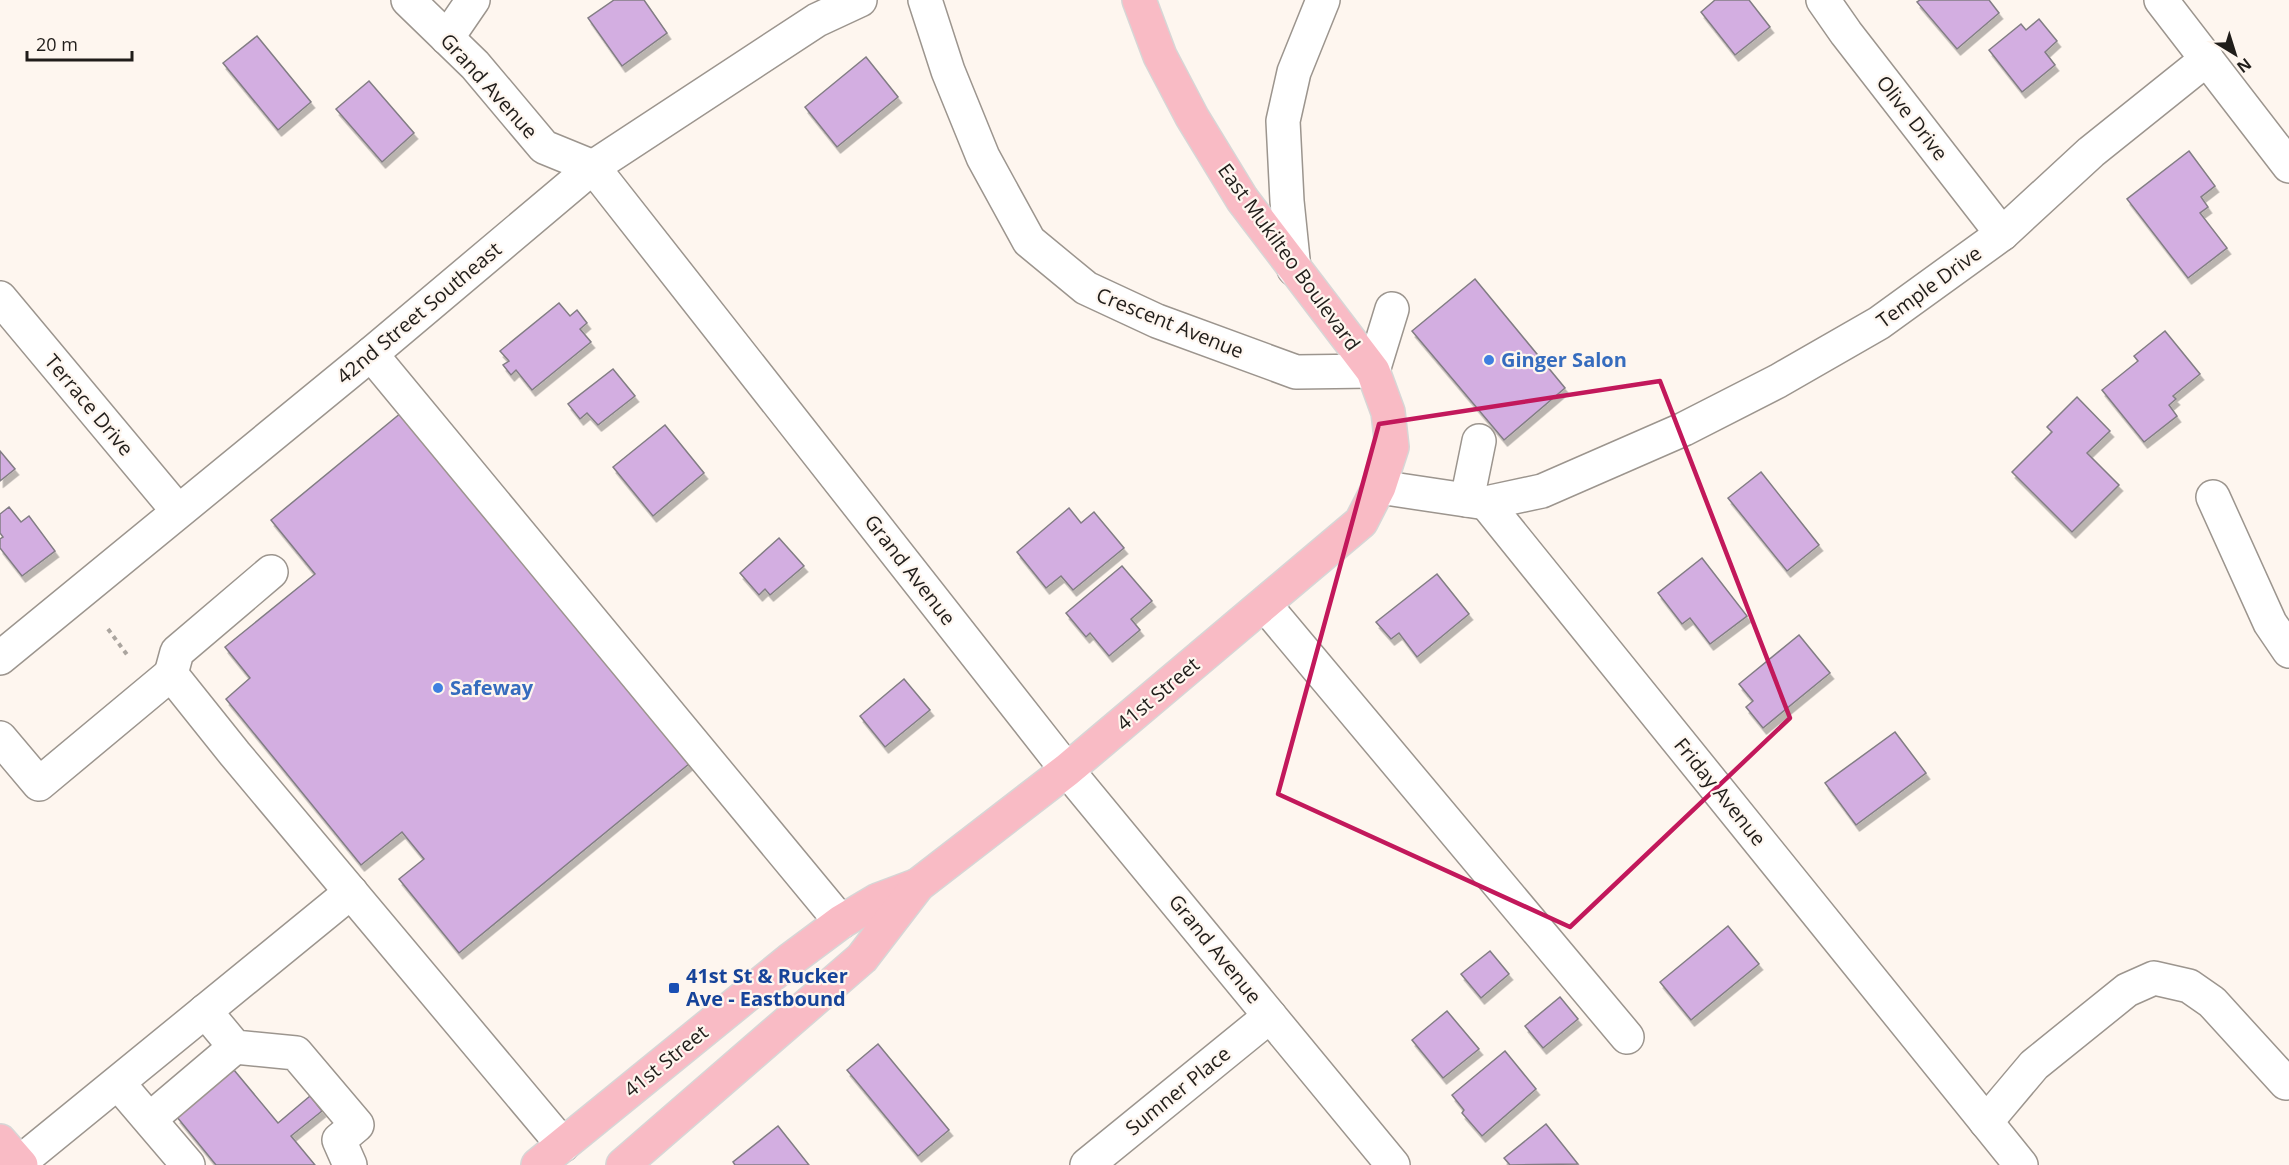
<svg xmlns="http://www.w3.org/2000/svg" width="2289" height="1165" font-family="'Open Sans',sans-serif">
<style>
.building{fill:#d3aee1;stroke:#827d84;stroke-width:1.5;filter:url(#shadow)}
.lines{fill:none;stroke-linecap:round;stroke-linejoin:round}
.minor-casing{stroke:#9c958e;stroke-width:36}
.major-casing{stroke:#d7d6d6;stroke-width:36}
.path{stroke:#aba59f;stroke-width:4;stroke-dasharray:4.5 4.5;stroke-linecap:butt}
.minor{stroke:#fff;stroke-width:33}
.major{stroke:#f9bbc5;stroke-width:33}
.marked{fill:none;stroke:#c2185b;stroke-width:4.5;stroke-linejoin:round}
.shop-dot{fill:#3f7fe0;stroke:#fef6ef;stroke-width:2}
.transit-dot{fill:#1a4fb4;stroke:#fef6ef;stroke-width:2}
.labels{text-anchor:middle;stroke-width:4.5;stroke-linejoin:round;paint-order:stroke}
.street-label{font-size:20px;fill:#201d1a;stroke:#fef6ef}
.shop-label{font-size:20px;font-weight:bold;fill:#366cbe;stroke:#fef6ef;text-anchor:start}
.transit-label{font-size:20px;font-weight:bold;fill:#164399;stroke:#fef6ef;text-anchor:start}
</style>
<defs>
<filter id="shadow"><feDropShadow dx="3.5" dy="6" stdDeviation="0" flood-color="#0004"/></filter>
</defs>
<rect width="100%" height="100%" fill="#fef6ef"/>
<g class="building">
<polygon points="614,0 644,0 667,33 622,66 588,18"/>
<polygon points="1715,0 1749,0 1770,27 1735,55 1701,12"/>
<polygon points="1920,0 1989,0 1999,13 1957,49 1917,2"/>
<polygon points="2039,19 2057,41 2045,52 2055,65 2022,92 1989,50 2021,24 2026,30"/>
<polygon points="257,36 311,102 278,130 223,63"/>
<polygon points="866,57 898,97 837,147 805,107"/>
<polygon points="369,81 414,133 382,162 336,109"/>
<polygon points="2189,151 2215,186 2201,197 2208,207 2200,213 2227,248 2188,278 2127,199"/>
<polygon points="1475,279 1565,388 1504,440 1412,331"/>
<polygon points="559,303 570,316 577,310 587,323 580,329 591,342 532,390 516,370 511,375 503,365 509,361 500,351"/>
<polygon points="2165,331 2200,374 2173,396 2176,399 2169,405 2177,416 2144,442 2102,390 2138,361 2134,356"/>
<polygon points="613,369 635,396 598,425 587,413 580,419 568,404"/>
<polygon points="2077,397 2110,431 2087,453 2119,485 2072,532 2012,472 2052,432 2047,427"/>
<polygon points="407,408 695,759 459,953 399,879 424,859 402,832 361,865 226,699 250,678 225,647 315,574 271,520"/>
<polygon points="665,425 704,473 653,516 613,467"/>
<polygon points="0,451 15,469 0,481"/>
<polygon points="1761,472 1819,545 1787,571 1728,498"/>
<polygon points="9,507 21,522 29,516 55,551 22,576 0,548 0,539 3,537 0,533 0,514"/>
<polygon points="1069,508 1081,523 1094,512 1124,548 1073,590 1061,576 1046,588 1017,552"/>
<polygon points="779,538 804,566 770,595 765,589 759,595 740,573"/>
<polygon points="1702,558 1747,616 1710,644 1690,618 1682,624 1658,593"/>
<polygon points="1122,566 1152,601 1131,619 1140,630 1109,656 1090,633 1086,637 1066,613"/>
<polygon points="1437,574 1469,614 1417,657 1399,633 1391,639 1376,622"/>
<polygon points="1799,635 1830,673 1763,728 1746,707 1753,701 1739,684"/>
<polygon points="904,679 930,710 885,747 860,716"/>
<polygon points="1895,732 1926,773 1856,825 1825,783"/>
<polygon points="1728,926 1759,964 1691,1020 1660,982"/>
<polygon points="1490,951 1509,974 1481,998 1461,974"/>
<polygon points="1560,997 1578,1019 1543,1048 1525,1026"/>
<polygon points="1447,1011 1479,1049 1443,1078 1412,1040"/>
<polygon points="878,1044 949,1130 918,1156 847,1070"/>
<polygon points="1505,1051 1536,1089 1482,1136 1462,1113 1464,1110 1452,1095"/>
<polygon points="234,1070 278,1123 310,1096 322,1111 291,1136 315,1165 216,1165 177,1117"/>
<polygon points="1546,1124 1578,1164 1510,1165 1504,1158"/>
<polygon points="778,1126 809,1165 735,1165 733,1162"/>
</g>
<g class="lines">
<g class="minor-casing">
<g id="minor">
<polyline points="408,0 475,65 544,147 593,167 1067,770 1393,1165"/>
<polyline points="925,0 948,71 983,157 1029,241 1086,288 1157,321 1296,372 1373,371 1392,309"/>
<polyline points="1823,0 1846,33 2002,234"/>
<polyline points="2161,0 2289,166"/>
<polyline points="447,38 473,0"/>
<polyline points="1294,269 1287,201 1283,121 1294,72 1323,0"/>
<polyline points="0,298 178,511"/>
<polyline points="371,354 841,922"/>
<polyline points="1379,487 1486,503 1542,491 1684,429 1778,381 1879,323 2002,234 2091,152 2207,59"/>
<polyline points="2213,497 2270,623 2289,651"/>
<polyline points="1467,500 1479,441"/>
<polyline points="1486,503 2021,1165"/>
<polyline points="1265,605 1627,1037"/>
<polyline points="0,658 371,354 593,167 817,20 860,0"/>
<polyline points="171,674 177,652 271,572"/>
<polyline points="0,738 39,784 171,674 235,754 563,1145"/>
<polyline points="205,1011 235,1047 296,1053 357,1125 339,1140 350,1165"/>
<polyline points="118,1083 188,1165"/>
<polyline points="150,1119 235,1047"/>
<polyline points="1986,1122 2034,1065 2127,990 2154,978 2189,986 2212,1002 2286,1083"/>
<polyline points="19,1163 351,892"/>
<polyline points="1087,1165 1270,1016"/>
</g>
</g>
<g class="major-casing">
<g id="major">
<polyline points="0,1141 21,1165"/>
<polyline points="538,1165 790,960 841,922 878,900 918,885"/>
<polyline points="623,1165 862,958 918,885 1067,770 1361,522 1379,487 1392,447 1388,412 1373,371 1242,199 1192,117 1160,56 1139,0"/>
</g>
</g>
<polyline class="path" points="108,629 128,656"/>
<use href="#minor" class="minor"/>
<use href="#major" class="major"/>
</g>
<path class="marked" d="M1660 381 1790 718 1570 927 1278 794 1379 424Z"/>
<g class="shop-dot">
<circle cx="1489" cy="360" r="6"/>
<circle cx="438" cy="688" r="6"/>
</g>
<rect class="transit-dot" x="668" y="982" width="12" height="12" rx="3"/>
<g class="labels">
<g class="street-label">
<text transform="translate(489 86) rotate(48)" y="7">Grand Avenue</text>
<text transform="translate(1912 118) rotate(52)" y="7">Olive Drive</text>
<text transform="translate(1289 257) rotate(54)" y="7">East Mukilteo Boulevard</text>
<text transform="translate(1929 287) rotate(-36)" y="7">Temple Drive</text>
<text transform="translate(419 313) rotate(-40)" y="7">42nd Street Southeast</text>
<text transform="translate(1170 323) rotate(22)" y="7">Crescent Avenue</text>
<text transform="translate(89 405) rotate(50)" y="7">Terrace Drive</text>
<text transform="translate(910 570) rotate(52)" y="7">Grand Avenue</text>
<text transform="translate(1158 694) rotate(-40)" y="7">41st Street</text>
<text transform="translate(1720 792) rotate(51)" y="7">Friday Avenue</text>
<text transform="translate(1215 949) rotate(51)" y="7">Grand Avenue</text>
<text transform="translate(666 1061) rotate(-39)" y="7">41st Street</text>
<text transform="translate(1178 1091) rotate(-39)" y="7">Sumner Place</text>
</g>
<g class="shop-label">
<text x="1501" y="367">Ginger Salon</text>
<text x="450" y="695">Safeway</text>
</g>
<g class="transit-label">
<text x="686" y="983">41st St &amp; Rucker<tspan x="686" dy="23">Ave - Eastbound</tspan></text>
</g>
</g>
<g transform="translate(2235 54) rotate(142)" stroke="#fef6ef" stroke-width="4.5" paint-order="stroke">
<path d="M0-4.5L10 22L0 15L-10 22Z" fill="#201d1a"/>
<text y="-9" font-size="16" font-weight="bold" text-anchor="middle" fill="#201d1a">N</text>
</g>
<path d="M27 51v9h105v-9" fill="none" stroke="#201d1a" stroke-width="3"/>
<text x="36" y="51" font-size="18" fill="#201d1a" stroke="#fef6ef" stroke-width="4.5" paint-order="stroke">20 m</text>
</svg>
